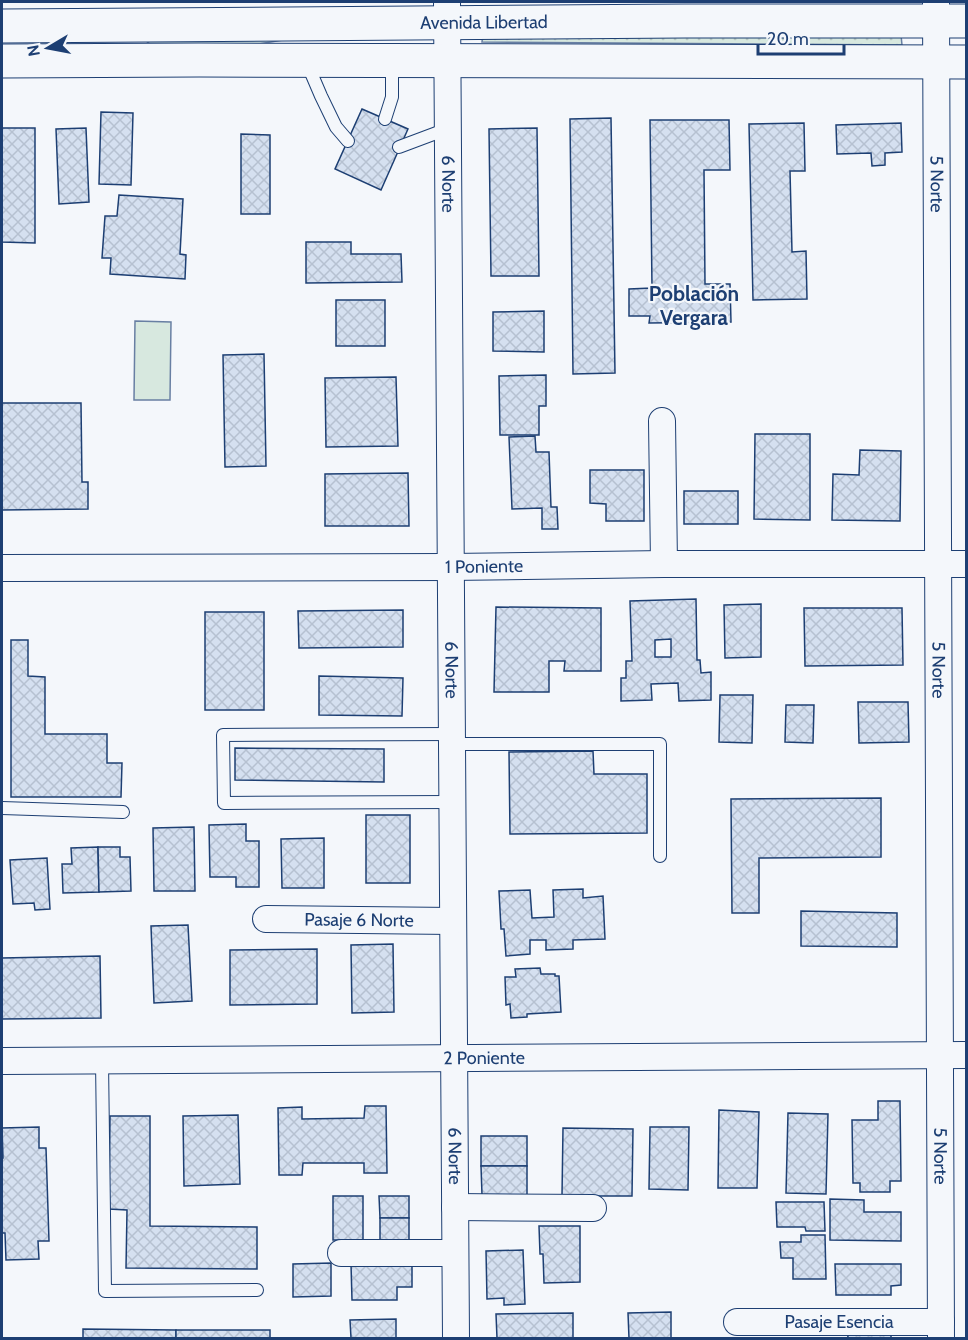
<svg xmlns="http://www.w3.org/2000/svg" width="968" height="1340" font-family="Cabin,sans-serif">
<style>
.grass{fill:url(#grass-dots);stroke:#687fa3;stroke-width:1.5}
.pitch{fill:#d7e8df;stroke:#687fa3;stroke-width:1.5}
.building{fill:url(#building-cross-hatch);stroke:#1d3f73;stroke-width:1.5;fill-rule:evenodd}
.lines{fill:none;stroke-linecap:round;stroke-linejoin:round}
.service-casing{stroke:#1d3f73;stroke-width:14}
.minor-casing{stroke:#1d3f73;stroke-width:28}
.primary-casing{stroke:#1d3f73;stroke-width:35}
.service{stroke:#f4f7fb;stroke-width:12}
.minor{stroke:#f4f7fb;stroke-width:26}
.primary{stroke:#f4f7fb;stroke-width:33}
.labels{text-anchor:middle;stroke-width:4.5;stroke-linejoin:round;paint-order:stroke}
.street-label{font-size:18px;fill:#1d3f73;stroke:#f4f7fb}
.quarter-label{font-size:21px;font-weight:bold;fill:#1d3f73;stroke:#f4f7fb}
</style>
<defs>
<pattern id="grass-dots" width="8" height="8" patternUnits="userSpaceOnUse" patternTransform="scale(1.5)"><rect width="8" height="8" fill="#d7e8df"/><path d="M2 2h.1M6 6h.1" fill="none" stroke="#b8c8c3" stroke-width="1.8" stroke-linecap="round"/></pattern>
<pattern id="building-cross-hatch" width="8" height="8" patternUnits="userSpaceOnUse" patternTransform="scale(1.5)"><rect width="8" height="8" fill="#d5e0f0"/><path d="M0 0l8 8M0 8l8-8" fill="none" stroke="#b6c1d1"/></pattern>
</defs>
<rect width="100%" height="100%" fill="#f4f7fb"/>
<g class="grass">
<polygon points="483,33 901,35 902,45 482,42"/>
<polygon points="295,38 246,46 146,44 150,41"/>
</g>
<polygon class="pitch" points="135,321 171,322 170,400 134,400"/>
<g class="building">
<polygon points="362,109 408,129 381,190 335,169"/>
<polygon points="101,112 133,113 131,185 99,184"/>
<polygon points="611,118 615,373 573,374 570,119"/>
<polygon points="650,120 729,120 730,170 704,170 705,284 730,284 731,322 649,323 650,316 629,316 629,289 652,288"/>
<polygon points="804,123 805,171 790,171 792,252 806,251 807,299 753,300 749,124"/>
<polygon points="901,123 902,152 885,153 885,165 872,166 871,153 837,154 836,125"/>
<polygon points="2,128 35,128 35,243 2,242"/>
<polygon points="86,128 89,202 59,204 56,129"/>
<polygon points="537,128 539,276 491,276 489,129"/>
<polygon points="241,134 270,135 270,214 241,214"/>
<polygon points="119,195 183,199 180,254 186,255 185,279 110,274 111,258 102,258 105,216 117,216"/>
<polygon points="306,242 351,242 351,254 401,254 402,282 306,283"/>
<rect x="336" y="300" width="49" height="46"/>
<polygon points="544,311 544,352 493,351 493,312"/>
<polygon points="264,354 266,466 225,467 223,355"/>
<polygon points="546,375 546,406 539,406 539,435 500,435 499,376"/>
<polygon points="396,377 398,446 326,447 325,378"/>
<polygon points="2,403 81,403 82,482 88,482 88,509 2,510"/>
<polygon points="755,434 810,434 810,520 754,519"/>
<polygon points="535,436 536,452 549,452 551,507 557,507 558,529 542,529 542,508 512,509 509,437"/>
<polygon points="860,450 901,451 900,521 832,520 833,474 859,475"/>
<polygon points="590,470 644,470 644,521 606,521 606,504 590,503"/>
<polygon points="408,473 409,526 325,526 325,474"/>
<rect x="684" y="491" width="54" height="33"/>
<path d="M696 599 697 660H700L701 673 711 672V700L679 701 678 683 651 684 652 700 621 701V678H626V661H632L630 601ZM671 639V657H655V640Z"/>
<polygon points="761,604 761,657 725,658 724,605"/>
<polygon points="496,607 601,608 601,671 564,671 565,661 549,661 549,692 494,692"/>
<polygon points="804,608 902,608 903,665 805,666"/>
<polygon points="403,610 403,647 299,648 298,611"/>
<rect x="205" y="612" width="59" height="98"/>
<polygon points="11,640 28,640 28,676 45,677 45,734 107,734 107,763 122,763 121,797 11,797"/>
<polygon points="319,676 403,678 402,716 319,715"/>
<polygon points="720,695 753,695 752,743 719,742"/>
<polygon points="858,702 908,702 909,742 859,743"/>
<polygon points="786,705 814,705 813,743 785,742"/>
<polygon points="235,748 384,749 384,782 235,780"/>
<polygon points="593,751 594,774 647,774 647,833 510,834 509,752"/>
<polygon points="881,798 881,857 759,858 759,913 732,913 731,799"/>
<rect x="366" y="815" width="44" height="68"/>
<polygon points="246,824 246,841 259,841 259,887 236,887 236,877 210,877 209,825"/>
<polygon points="194,827 195,891 154,891 153,828"/>
<polygon points="324,838 324,888 282,888 281,839"/>
<polygon points="98,847 99,892 63,893 62,864 72,864 71,848"/>
<polygon points="98,847 120,847 120,857 130,857 131,891 99,892"/>
<polygon points="47,858 50,909 35,910 34,903 13,904 10,860"/>
<polygon points="583,889 583,898 603,896 605,939 573,940 573,949 546,950 546,940 530,940 530,954 506,956 504,929 501,929 499,891 530,890 532,918 554,917 553,890"/>
<polygon points="801,911 897,913 897,947 801,946"/>
<polygon points="188,925 192,1001 154,1003 151,926"/>
<polygon points="393,944 394,1012 352,1013 351,945"/>
<polygon points="317,949 317,1004 230,1005 230,950"/>
<polygon points="100,956 101,1018 2,1019 2,958"/>
<polygon points="540,968 541,974 555,974 555,976 559,976 561,1012 527,1014 527,1017 511,1018 510,1004 506,1005 505,977 516,977 515,969"/>
<polygon points="878,1101 900,1101 901,1181 890,1181 890,1192 860,1192 860,1183 853,1183 852,1120 878,1120"/>
<polygon points="365,1106 386,1106 387,1173 364,1173 364,1163 303,1163 302,1175 279,1175 278,1108 302,1107 302,1119 364,1118"/>
<polygon points="719,1110 759,1112 757,1188 718,1188"/>
<polygon points="788,1113 828,1114 826,1194 786,1193"/>
<polygon points="238,1115 240,1184 184,1186 183,1116"/>
<polygon points="110,1116 150,1116 150,1226 257,1227 257,1269 126,1268 127,1210 109,1209"/>
<polygon points="39,1127 39,1148 46,1148 49,1241 38,1241 39,1259 6,1260 5,1233 2,1233 2,1158 3,1158 2,1128"/>
<polygon points="650,1127 689,1127 688,1190 649,1189"/>
<polygon points="563,1128 633,1129 632,1196 562,1196"/>
<rect x="481" y="1136" width="46" height="30"/>
<polygon points="481,1166 527,1166 527,1195 482,1195"/>
<rect x="333" y="1196" width="30" height="44"/>
<polygon points="379,1196 409,1196 409,1218 380,1218"/>
<polygon points="830,1199 864,1200 864,1212 901,1212 901,1241 830,1240"/>
<polygon points="776,1202 824,1202 825,1231 806,1231 805,1227 777,1227"/>
<rect x="380" y="1218" width="29" height="22"/>
<polygon points="539,1226 580,1226 580,1282 544,1283 543,1254 540,1254"/>
<polygon points="801,1235 825,1235 826,1279 793,1279 793,1258 781,1258 780,1242 801,1242"/>
<polygon points="523,1250 525,1304 504,1305 504,1298 487,1299 486,1251"/>
<polygon points="331,1263 331,1296 293,1297 293,1264"/>
<polygon points="351,1264 412,1264 412,1287 397,1287 397,1300 352,1300"/>
<polygon points="835,1264 901,1264 901,1285 891,1286 891,1295 836,1295"/>
<polygon points="671,1312 671,1338 629,1338 628,1313"/>
<polygon points="573,1313 573,1338 497,1338 496,1314"/>
<polygon points="396,1319 396,1338 351,1338 350,1320"/>
<polygon points="847,1324 891,1324 891,1338 848,1338"/>
<polygon points="83,1329 176,1330 176,1338 83,1338"/>
<rect x="176" y="1330" width="94" height="8"/>
</g>
<g class="lines">
<g class="service-casing">
<g id="service">
<polyline points="306,61 321,96 336,127 348,141"/>
<polyline points="385,119 392,97 392,61"/>
<polyline points="399,147 447,129"/>
<polyline points="452,734 223,735 224,803 452,802"/>
<polyline points="451,744 660,744 660,856"/>
<polyline points="2,808 123,812"/>
<polyline points="102,1061 105,1291 257,1290"/>
</g>
</g>
<g class="minor-casing">
<g id="minor">
<path id="s1" d="M447 2 456 1338"/>
<path id="s2" d="M936 2 941 1338"/>
<polyline points="662,421 664,564"/>
<path id="s3" d="M2 568 450 567 664 564H966"/>
<path id="s4" d="M266 919 453 921"/>
<path id="s5" d="M2 1061 966 1055"/>
<polyline points="455,1207 593,1208"/>
<polyline points="341,1253 455,1253"/>
<path id="s6" d="M737 1322H941"/>
</g>
</g>
<g class="primary-casing">
<g id="primary">
<path id="s7" d="M2 26 685 21H966"/>
<polyline points="2,61 199,60 966,62"/>
</g>
</g>
<use href="#service" class="service"/>
<use href="#minor" class="minor"/>
<use href="#primary" class="primary"/>
</g>
<g class="labels">
<g class="street-label">
<text dy="6" stroke="none"><textPath href="#s7" startOffset="482">Avenida Libertad</textPath></text>
<text dy="6" stroke="none"><textPath href="#s1" startOffset="182">6 Norte</textPath></text>
<text dy="6" stroke="none"><textPath href="#s2" startOffset="182">5 Norte</textPath></text>
<text dy="6" stroke="none"><textPath href="#s3" startOffset="482">1 Poniente</textPath></text>
<text dy="6" stroke="none"><textPath href="#s1" startOffset="668">6 Norte</textPath></text>
<text dy="6" stroke="none"><textPath href="#s2" startOffset="668">5 Norte</textPath></text>
<text dy="6" stroke="none"><textPath href="#s4" startOffset="93">Pasaje 6 Norte</textPath></text>
<text dy="6" stroke="none"><textPath href="#s5" startOffset="482">2 Poniente</textPath></text>
<text dy="6" stroke="none"><textPath href="#s1" startOffset="1154">6 Norte</textPath></text>
<text dy="6" stroke="none"><textPath href="#s2" startOffset="1154">5 Norte</textPath></text>
<text dy="6" stroke="none"><textPath href="#s6" startOffset="102">Pasaje Esencia</textPath></text>
</g>
<g class="quarter-label">
<text x="694" y="301">Población<tspan x="694" dy="24">Vergara</tspan></text>
</g>
</g>
<rect width="968" height="1340" fill="none" stroke="#1d3f73" stroke-width="6"/>
<g transform="translate(48 48) rotate(260)" stroke="#f4f7fb" stroke-width="4.5" paint-order="stroke">
<path d="M0-4.5L10 22L0 15L-10 22Z" fill="#1d3f73"/>
<text y="-9" font-size="16" font-weight="bold" text-anchor="middle" fill="#1d3f73">N</text>
</g>
<path d="M758 45v9h86v-9" fill="none" stroke="#1d3f73" stroke-width="3"/>
<text x="767" y="45" font-size="18" fill="#1d3f73" stroke="#f4f7fb" stroke-width="4.5" paint-order="stroke">20 m</text>
</svg>
